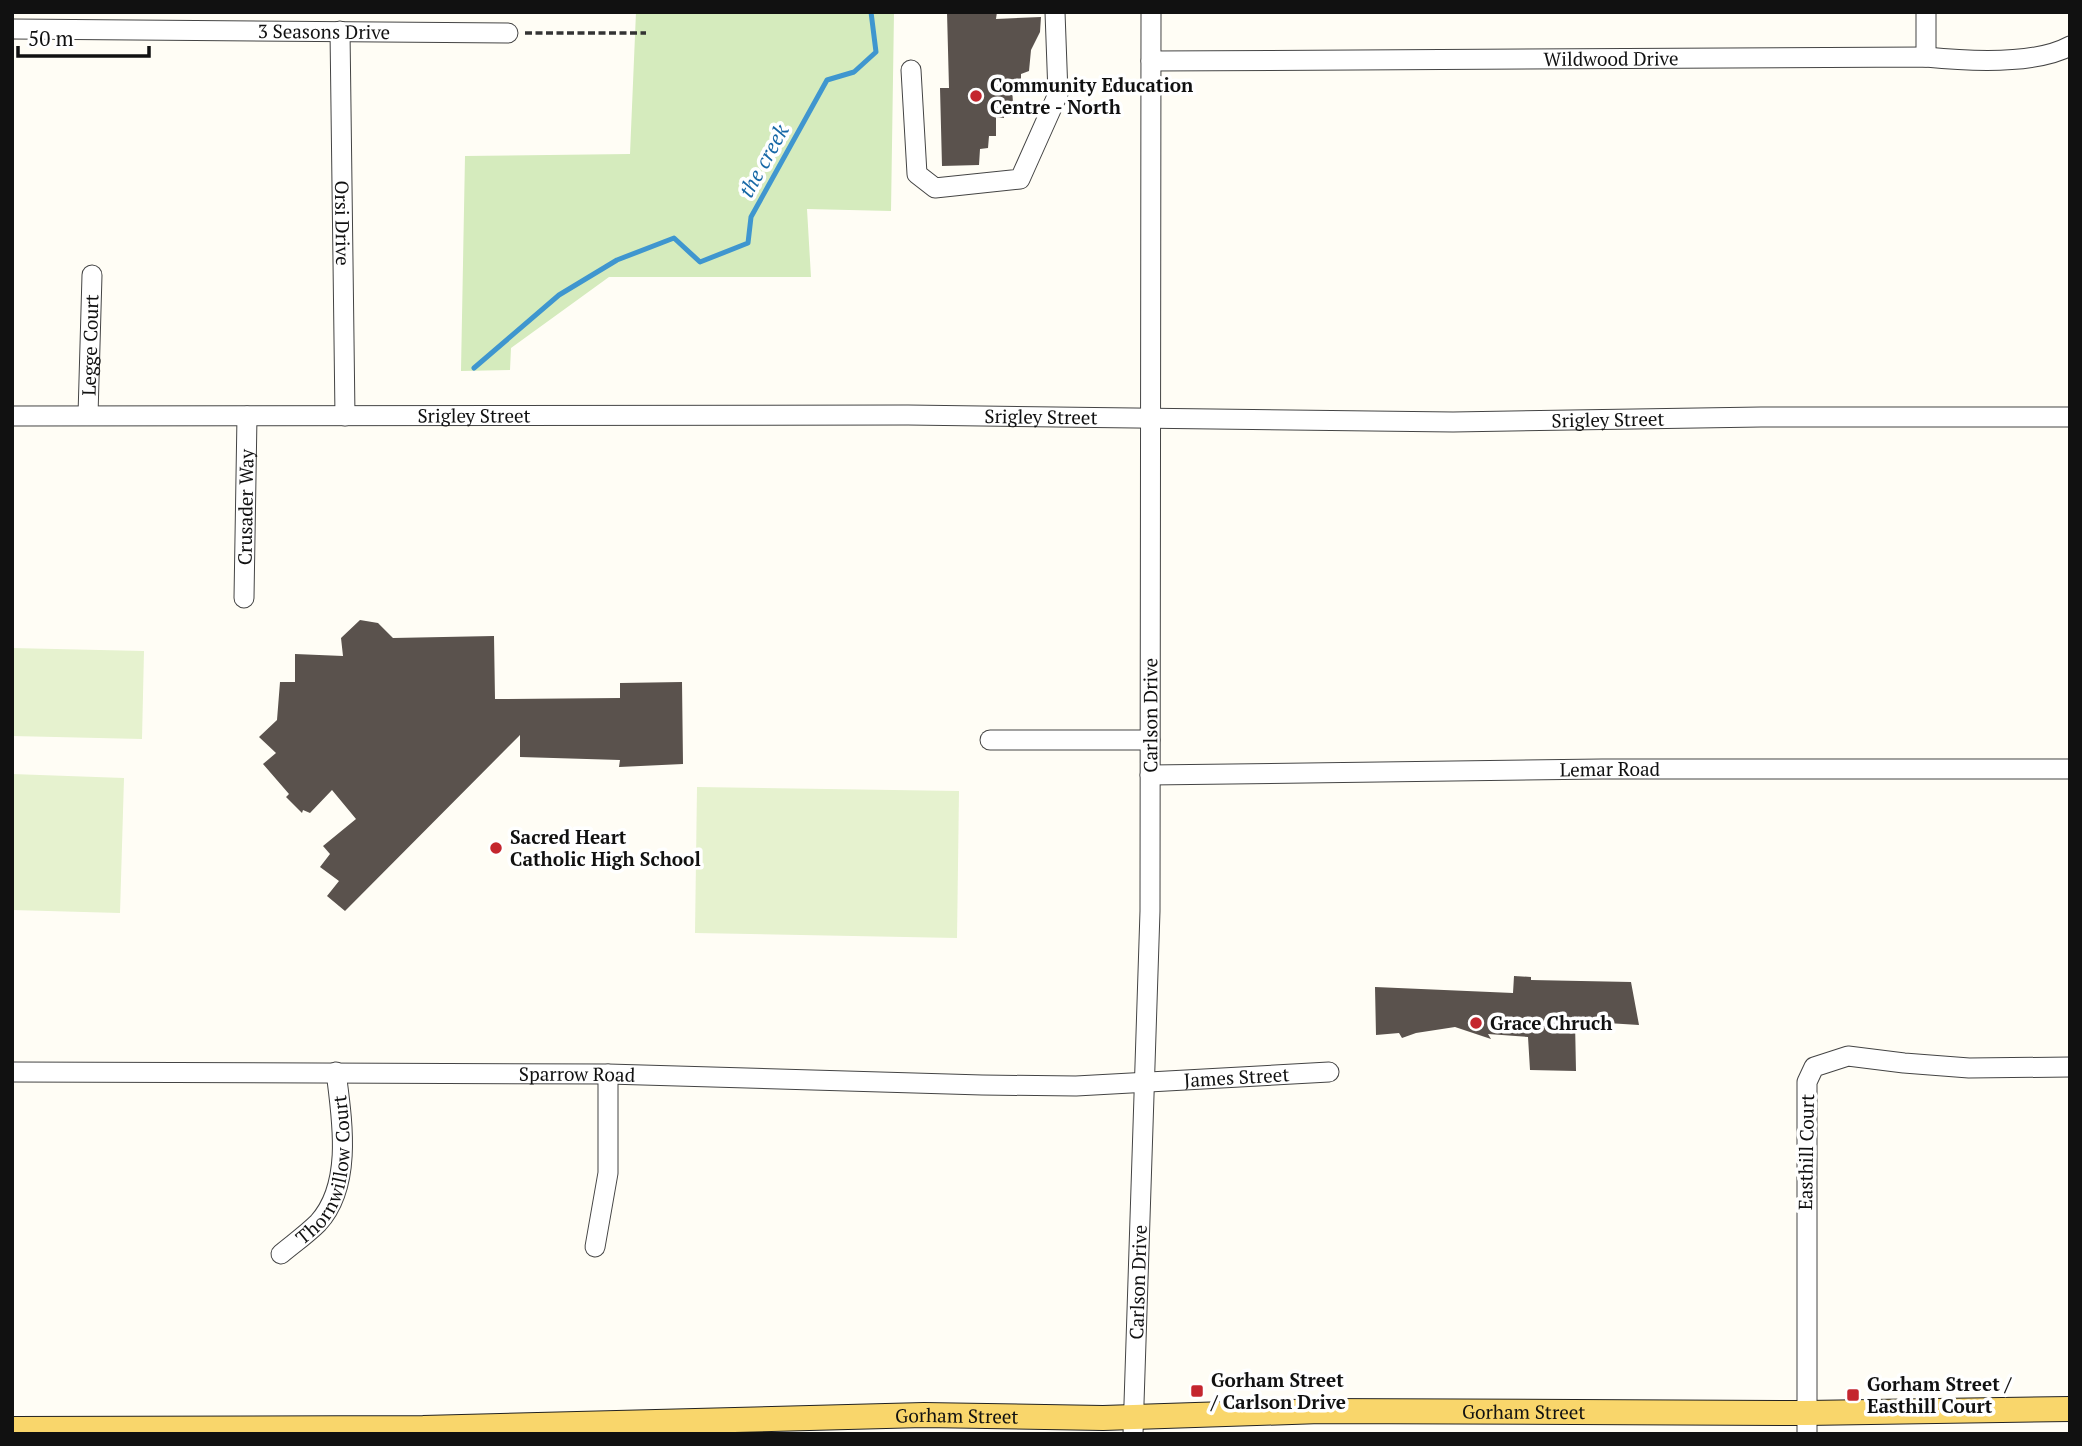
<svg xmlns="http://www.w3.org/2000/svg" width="2082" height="1446" font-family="'PT Serif',serif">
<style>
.green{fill:#d5ebbd}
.pitch{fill:#e6f2cf}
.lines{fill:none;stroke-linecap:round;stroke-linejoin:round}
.stream{stroke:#3f96cf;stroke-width:5}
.building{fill:#5a524d}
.minor-casing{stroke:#444;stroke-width:21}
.major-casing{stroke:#222;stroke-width:26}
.path{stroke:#333;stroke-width:3.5;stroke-dasharray:7 3.5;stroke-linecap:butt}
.minor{stroke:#fff;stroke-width:19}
.major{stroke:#f9d66b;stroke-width:24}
.poi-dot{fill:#c4262e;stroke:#fff;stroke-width:2.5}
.labels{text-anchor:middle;stroke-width:7;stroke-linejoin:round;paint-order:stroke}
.street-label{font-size:19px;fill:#111;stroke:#fff}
.poi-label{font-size:19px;font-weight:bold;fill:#111;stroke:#fff;text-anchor:start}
.water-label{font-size:21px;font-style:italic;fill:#1768a6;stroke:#fff}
</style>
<rect width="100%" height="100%" fill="#fffdf5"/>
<polygon class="green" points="636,12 894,12 891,211 807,209 811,277 609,277 511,348 510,370 461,371 465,156 630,154"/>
<g class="pitch">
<polygon points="12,648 144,651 142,739 12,736"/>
<polygon points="12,774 124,778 120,913 12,910"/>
<polygon points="697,787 959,791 957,938 695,933"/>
</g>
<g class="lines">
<polyline class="stream" points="474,368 559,295 617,260 674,238 700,262 748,243 751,217 827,80 854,72 876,52 871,12"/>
</g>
<g class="building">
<polygon points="947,12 997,12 996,19 1041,17 1040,32 1031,50 1029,71 1021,74 1021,87 1012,88 1013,103 1004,103 1004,118 996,117 996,136 989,136 988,148 980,149 979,165 942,166 940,88 949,88"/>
<polygon points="360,620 378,623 393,638 494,636 495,699 620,698 620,683 682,682 683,764 619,767 620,760 520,757 520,735 345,911 327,896 339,881 320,867 330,854 323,846 356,819 332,790 310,813 303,810 302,813 286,797 289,794 263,764 276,753 259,737 277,720 280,682 295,682 295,654 343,656 341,638"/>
<polygon points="1514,976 1531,977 1531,980 1631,982 1639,1025 1575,1021 1576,1071 1530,1070 1528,1037 1488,1034 1491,1039 1455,1027 1416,1033 1402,1038 1399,1033 1376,1035 1375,987 1513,993"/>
</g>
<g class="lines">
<g class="minor-casing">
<g id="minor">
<polyline points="1926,12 1926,57"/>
<path id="s1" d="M12 29 508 33"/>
<path id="s2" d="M340 31 345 416"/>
<path id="s3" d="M1151 61 1926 57C1966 61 2035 65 2070 46"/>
<polyline points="911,70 917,174 935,188 1020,179 1058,94 1055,12"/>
<path id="s4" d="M88 415 92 275"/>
<path id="s5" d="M12 416 908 415 1453 422 1761 417H2070"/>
<path id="s6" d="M244 598 247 416"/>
<polyline points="990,740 1150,740"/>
<path id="s7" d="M1150 775 1602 769H2070"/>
<path id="s8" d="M12 1072 608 1074 982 1085 1076 1086 1329 1072"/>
<polyline points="595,1247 608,1173 608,1074"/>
<path id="s9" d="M281 1254C293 1244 307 1234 318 1223 353 1185 342 1119 336 1072"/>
<path id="s10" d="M1133 1434 1150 911 1151 12"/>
<polyline points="1807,1434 1807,1082 1814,1067 1848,1056 1904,1063 1969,1068 2070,1067"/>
</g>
</g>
<g class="major-casing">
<g id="major">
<path id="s11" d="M12 1429 423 1428 924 1415 1103 1418 1321 1411 1806 1413 2070 1409"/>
</g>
</g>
<polyline class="path" points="525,33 646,33"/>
<use href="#minor" class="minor"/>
<use href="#major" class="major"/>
</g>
<g class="poi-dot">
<circle cx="976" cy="96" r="7"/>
<circle cx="496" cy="848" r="7"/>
<circle cx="1476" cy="1023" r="7"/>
<rect x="1190" y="1384" width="14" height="14" rx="3.5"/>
<rect x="1846" y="1388" width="14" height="14" rx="3.5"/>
</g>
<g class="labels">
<g class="street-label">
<text dy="7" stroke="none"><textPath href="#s1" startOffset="312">3 Seasons Drive</textPath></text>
<text dy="7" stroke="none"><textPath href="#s3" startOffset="460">Wildwood Drive</textPath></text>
<text dy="7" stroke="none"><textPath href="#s2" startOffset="192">Orsi Drive</textPath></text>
<text dy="7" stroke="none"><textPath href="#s4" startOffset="70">Legge Court</textPath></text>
<text dy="7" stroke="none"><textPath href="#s5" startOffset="462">Srigley Street</textPath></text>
<text dy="7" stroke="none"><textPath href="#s5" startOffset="1029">Srigley Street</textPath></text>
<text dy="7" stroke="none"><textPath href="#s5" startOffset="1596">Srigley Street</textPath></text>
<text dy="7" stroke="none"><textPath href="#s6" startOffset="91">Crusader Way</textPath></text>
<text dy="7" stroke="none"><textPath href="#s10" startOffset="719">Carlson Drive</textPath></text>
<text dy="7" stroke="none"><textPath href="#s7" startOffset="460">Lemar Road</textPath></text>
<text dy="7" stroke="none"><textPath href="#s8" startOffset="565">Sparrow Road</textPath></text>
<text dy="7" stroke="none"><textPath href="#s8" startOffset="1225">James Street</textPath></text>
<text transform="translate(1806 1152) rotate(-89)" y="7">Easthill Court</text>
<text dy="7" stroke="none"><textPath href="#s9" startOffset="102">Thornwillow Court</textPath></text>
<text dy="7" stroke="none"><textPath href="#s10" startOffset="152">Carlson Drive</textPath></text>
<text dy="7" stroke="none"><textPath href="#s11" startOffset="1512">Gorham Street</textPath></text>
<text dy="7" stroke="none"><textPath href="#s11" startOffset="945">Gorham Street</textPath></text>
</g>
<g class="poi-label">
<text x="990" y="92">Community Education<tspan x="990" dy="22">Centre - North</tspan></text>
<text x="510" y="844">Sacred Heart<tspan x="510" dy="22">Catholic High School</tspan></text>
<text x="1490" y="1030">Grace Chruch</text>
<text x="1211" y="1387">Gorham Street<tspan x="1211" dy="22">/ Carlson Drive</tspan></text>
<text x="1867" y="1391">Gorham Street /<tspan x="1867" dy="22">Easthill Court</tspan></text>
</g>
<g class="water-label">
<text transform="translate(764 161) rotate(-61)" y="7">the creek</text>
</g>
</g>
<rect width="2082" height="1446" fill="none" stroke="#111111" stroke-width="28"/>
<path d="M18 46v10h131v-10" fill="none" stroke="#111111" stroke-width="3.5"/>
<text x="28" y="46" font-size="21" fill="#111111" stroke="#ffffff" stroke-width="5" paint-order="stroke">50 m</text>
</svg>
